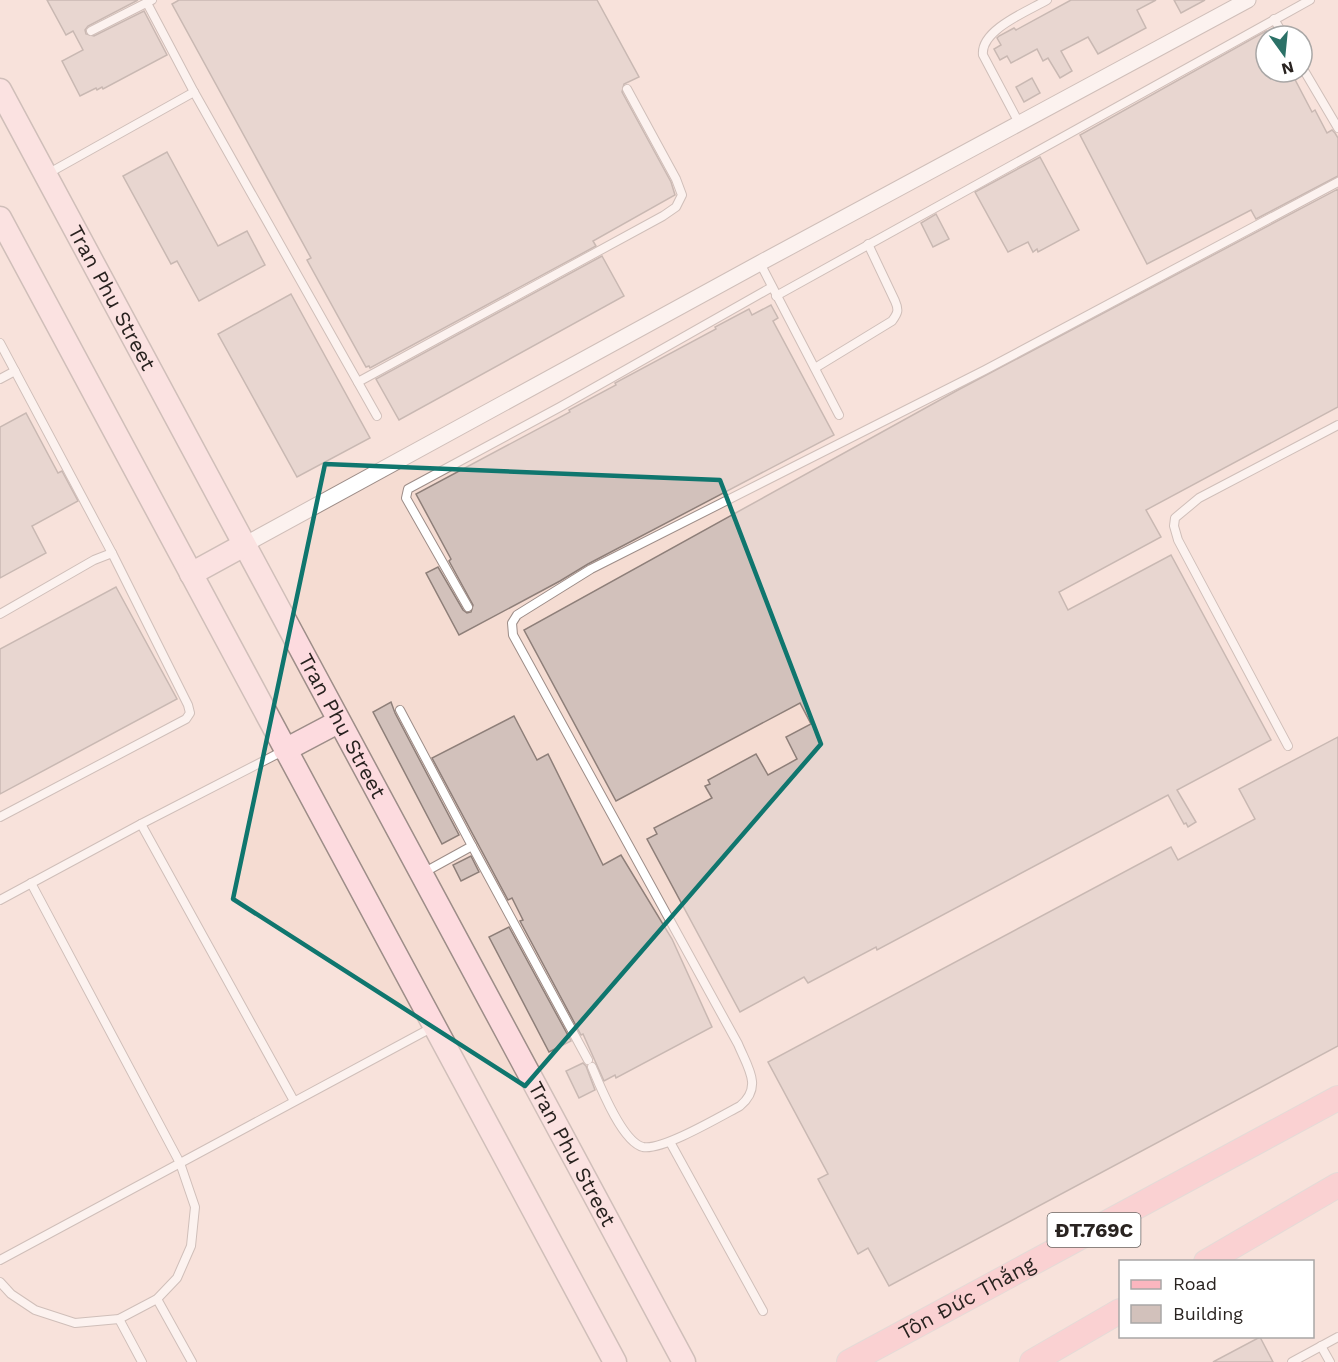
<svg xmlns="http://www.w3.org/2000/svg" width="1338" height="1362" font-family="'Work Sans',sans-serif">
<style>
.built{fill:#f5dcd2;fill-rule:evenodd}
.building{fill:#d2c1bb;stroke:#8e7f79;stroke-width:1.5}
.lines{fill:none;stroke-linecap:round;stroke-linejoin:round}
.service-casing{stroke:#9d8d88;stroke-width:10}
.minor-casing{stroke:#9d8d88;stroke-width:17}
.secondary-casing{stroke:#9d8d88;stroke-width:25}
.primary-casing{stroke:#cccac9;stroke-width:26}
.service{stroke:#fff;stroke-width:8}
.minor{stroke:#fff;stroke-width:15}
.secondary{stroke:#fddbdf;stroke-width:22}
.primary{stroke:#fbb6bf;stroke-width:24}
.marked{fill:none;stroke:#0f766e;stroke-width:4.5;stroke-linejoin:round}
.labels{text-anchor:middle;stroke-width:5;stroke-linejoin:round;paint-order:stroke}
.shield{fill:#fff;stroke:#696563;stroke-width:1.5}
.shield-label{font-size:20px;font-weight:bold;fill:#292320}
.street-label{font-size:21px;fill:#292320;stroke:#fff}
</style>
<rect width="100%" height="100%" fill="#f9e8e1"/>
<path class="built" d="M0 0H1338V1362H0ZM1266 36H1302V72H1266ZM1120 1262H1312V1336H1120Z"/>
<g class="building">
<polygon points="47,0 138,0 88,26 85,30 86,34 94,36 144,11 167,55 103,89 102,87 97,90 96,88 80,96 62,61 83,50 73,31 66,35"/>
<polygon points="179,0 597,0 639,77 624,84 622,92 671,182 675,195 593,241 596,246 370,368 369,366 366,367 307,260 311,258 172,4"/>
<polygon points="1071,0 1156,0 1137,10 1146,28 1098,54 1088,37 1061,51 1072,71 1060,78 1048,58 1043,61 1037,49 1011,63 1007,56 1000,60 994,49 1001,45 997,38 999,36 1014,28 1016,30"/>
<polygon points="1174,0 1205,0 1181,13"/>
<polygon points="1266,31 1266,72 1291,72 1312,112 1315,110 1327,133 1332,130 1335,133 1338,138 1338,176 1256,219 1251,210 1147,264 1080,135"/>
<polygon points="1032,78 1040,93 1024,102 1016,87"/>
<polygon points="167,152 218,246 247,231 265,265 199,301 177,261 171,264 123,176"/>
<polygon points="1040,157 1079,230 1038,252 1037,249 1033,252 1028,242 1008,252 975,192"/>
<polygon points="1338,189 1338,407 1146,510 1161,537 1059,592 1068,610 1171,555 1271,740 1177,790 1196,822 1188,827 1186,823 1184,824 1168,795 877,950 876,947 808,983 804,977 740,1012 647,839 657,834 654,828 712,798 705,786 710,784 708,780 756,754 768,775 797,759 786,737 811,724 800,703 616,801 524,630 958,390"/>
<polygon points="936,214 949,239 933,247 921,223"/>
<polygon points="602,256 624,296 399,420 376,379"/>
<polygon points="291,294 370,438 297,477 218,334"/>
<polygon points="771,305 778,318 773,321 834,435 588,564 560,581 459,635 426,573 438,567 463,610 467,613 471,612 473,605 449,561 451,559 416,494 570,412 569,410 616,385 615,383 716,329 715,327 749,309 752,315"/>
<polygon points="26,413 58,473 62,471 78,501 32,526 46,553 0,578 0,427"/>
<polygon points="116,587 177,699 0,794 0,649"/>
<polygon points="391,702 395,713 459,835 442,844 373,712"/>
<polygon points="514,716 537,760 548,754 603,865 621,855 672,939 712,1027 616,1078 615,1075 604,1081 583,1034 581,1035 520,921 523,920 512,898 508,900 432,758"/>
<polygon points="1338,737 1338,1046 889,1286 868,1248 858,1254 818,1179 828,1174 768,1062 1171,847 1178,860 1255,819 1239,789"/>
<polygon points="471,856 479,872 461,881 453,865"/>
<polygon points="509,927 571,1041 549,1052 489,937"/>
<polygon points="583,1063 586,1066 595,1090 579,1098 566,1071"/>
<polygon points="1260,1337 1273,1362 1213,1362"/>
</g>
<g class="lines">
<g class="service-casing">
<g id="service">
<polyline points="147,3 194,92 377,416"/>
<polyline points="1274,19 1284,36"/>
<polyline points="91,31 152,0"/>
<polyline points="1302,67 1338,128"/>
<path d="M1019 123 983 55C980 30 1028 11 1047 0"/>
<polyline points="49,173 194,92"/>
<polyline points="760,263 839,415"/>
<polyline points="776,296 1310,0"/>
<polyline points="0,343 112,553"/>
<path d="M815 368 892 321C898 313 899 310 895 301L868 244"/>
<polyline points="0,379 15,371"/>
<polyline points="358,382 663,216 676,207 682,195 676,179 627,89"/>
<polyline points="468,607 406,498 408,489 560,407 772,287"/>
<polyline points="0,614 94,560 112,553 188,705 190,713 186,719 0,817"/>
<polyline points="400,710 472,846 588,1060"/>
<polyline points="1288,746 1178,540 1174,526 1175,518 1199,498 1338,425"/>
<polyline points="141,824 294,1101"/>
<polyline points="423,873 472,846"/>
<polyline points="0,900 141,824 283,751"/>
<path d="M592 1067C600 1086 622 1142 643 1147 662 1151 721 1116 740 1106 763 1087 748 1068 738 1044L513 635 512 623 517 615 591 569 985 370 1338 182"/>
<polyline points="670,1142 763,1311"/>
<polyline points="0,1260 433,1027"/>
<polyline points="0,1282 11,1294 35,1310 75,1323 119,1319 157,1299 177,1278 191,1246 195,1207 180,1163 31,883"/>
<polyline points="157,1299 192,1362"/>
<polyline points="119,1319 142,1362"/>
<polyline points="1321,1346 1330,1362"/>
<polyline points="1292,1362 1338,1337"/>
</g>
</g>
<g class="minor-casing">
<polyline id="minor" points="244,545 760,263 1248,0"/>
</g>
<g class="secondary-casing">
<g id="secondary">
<path id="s1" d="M0 90 684 1362"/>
<polyline points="0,218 615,1362"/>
<polyline points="191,574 244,545"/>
<polyline points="285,750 338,722"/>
</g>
</g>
<g class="primary-casing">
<g id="primary">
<polyline points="1206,1262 1338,1185"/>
<path id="s2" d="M849 1362 1338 1098"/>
<polyline points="1032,1362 1120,1311"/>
</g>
</g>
<use href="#service" class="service"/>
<use href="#minor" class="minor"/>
<use href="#secondary" class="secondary"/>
<use href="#primary" class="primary"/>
</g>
<path d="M0 0H1338V1362H0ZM325 464 720 480 821 744 525 1086 233 899Z" fill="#f9e8e1" fill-opacity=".55" fill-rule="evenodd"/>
<path class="marked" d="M325 464 720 480 821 744 525 1086 233 899Z"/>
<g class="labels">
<rect class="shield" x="1047.5" y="1213" width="93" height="34" rx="4.5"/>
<g class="shield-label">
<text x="1094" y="1237">ĐT.769C</text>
</g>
<g class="street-label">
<text dy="7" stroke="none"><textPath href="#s1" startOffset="236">Tran Phu Street</textPath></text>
<text dy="7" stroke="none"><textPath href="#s1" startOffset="722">Tran Phu Street</textPath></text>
<text dy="7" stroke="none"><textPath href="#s1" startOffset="1208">Tran Phu Street</textPath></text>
<text dy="7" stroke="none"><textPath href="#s2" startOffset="134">Tôn Đức Thắng</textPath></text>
</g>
</g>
<rect x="1119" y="1260" width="195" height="78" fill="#ffffff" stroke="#a9a7a6" stroke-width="1.5"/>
<rect x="1131" y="1280" width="30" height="9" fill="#fbb6bf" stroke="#a9a7a6" stroke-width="1.5"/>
<text x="1173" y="1290" font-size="18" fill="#292320">Road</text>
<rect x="1131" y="1305" width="30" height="18" fill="#d2c1bb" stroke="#a9a7a6" stroke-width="1.5"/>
<text x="1173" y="1320" font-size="18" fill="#292320">Building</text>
<g transform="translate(1284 54) rotate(165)"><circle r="28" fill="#ffffff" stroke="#a9a7a6" stroke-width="1.5"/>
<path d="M0-4.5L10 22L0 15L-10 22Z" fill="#2b7167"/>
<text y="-9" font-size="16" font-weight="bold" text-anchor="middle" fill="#292320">N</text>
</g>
</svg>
